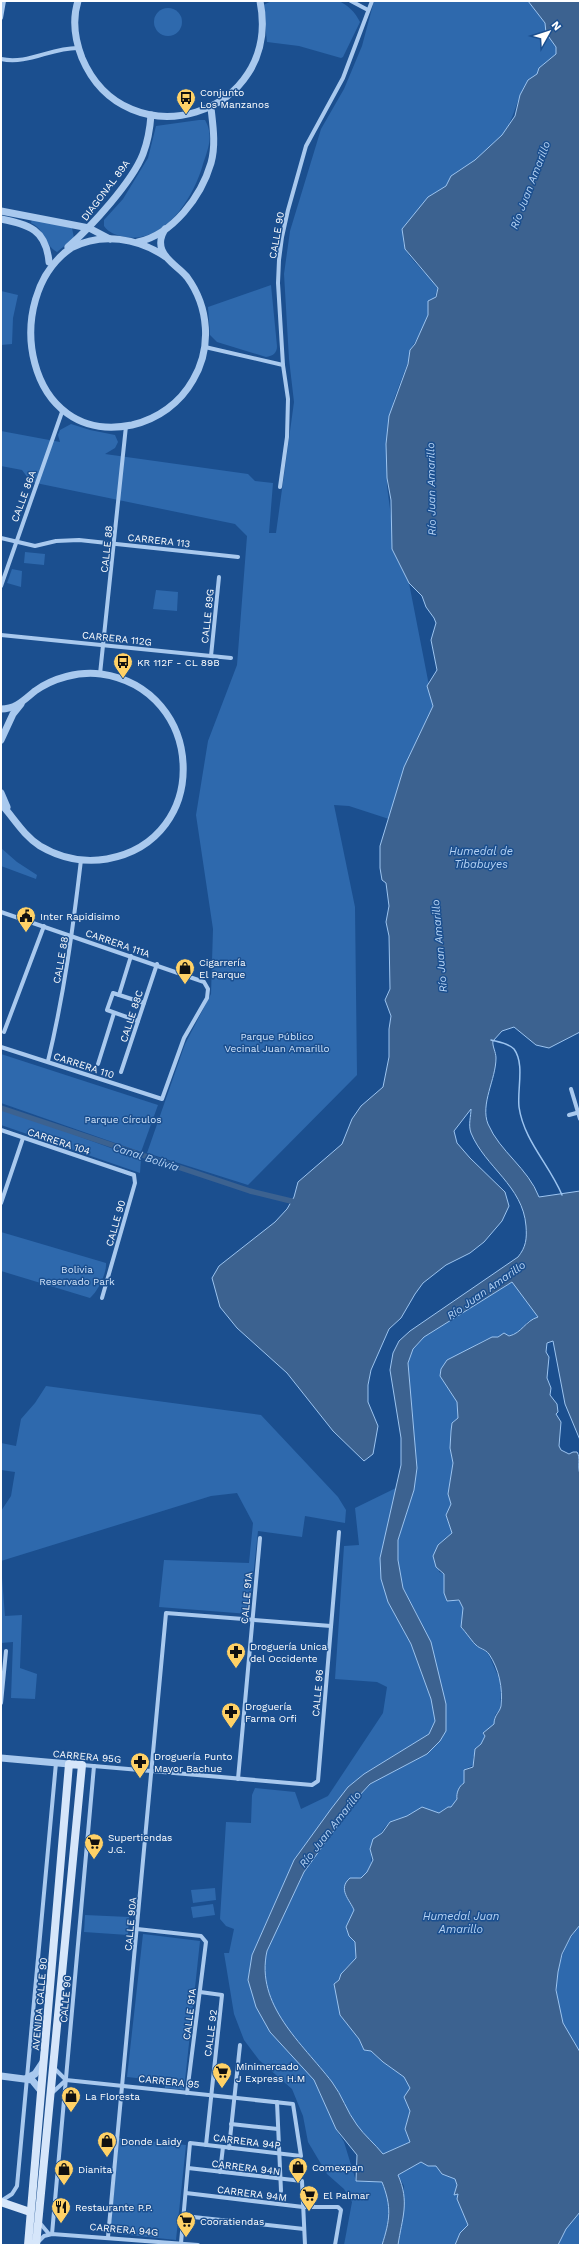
<svg xmlns="http://www.w3.org/2000/svg" width="581" height="2246" font-family="'Work Sans',sans-serif">
<style>
.green{fill:#2e69ad}
.water{fill:#3c6290;stroke:#9cc4f0;fill-rule:evenodd}
.lines{fill:none;stroke-linecap:round;stroke-linejoin:round}
.stream{stroke:#9cc4f0;stroke-width:1.5}
.canal{stroke:#3c6290;stroke-width:5.5}
.minor{stroke:#a9c9ee;stroke-width:4}
.tertiary{stroke:#a9c9ee;stroke-width:7}
.secondary{stroke:#d6e6fa;stroke-width:8}
.labels{text-anchor:middle;stroke-width:3;stroke-linejoin:round;paint-order:stroke}
.poi-label{font-size:10px;fill:#fff;stroke:#1b4f8f;text-anchor:start}
.street-label{font-size:10px;fill:#fff;stroke:#1b4f8f}
.park-label{font-size:10px;fill:#cfe3fa;stroke:#1b4f8f}
.water-label{font-size:11px;font-style:italic;fill:#b5d3f5;stroke:#1b4f8f}
</style>
<rect width="100%" height="100%" fill="#1b4f8f"/>
<g class="green">
<path d="M272 1H339C349 6 355 12 360 22L343 57 341 58 299 46 267 42 263 5Z"/>
<path d="M374 1H528L545 23 546 33 556 47V54L539 68 537 74C517 83 518 117 502 135 494 144 485 153 475 160 469 165 461 168 455 173 450 177 449 184 444 188 441 191 435 192 431 195 425 200 404 226 403 234 400 256 428 272 438 288L422 331 410 350V357L394 399 387 431V486L392 524V549L409 583 433 706 404 767 389 819 349 806 334 805 355 907 357 1075 248 1185 147 1153 185 1044 211 994 213 929 196 815 208 741 237 665 247 536 235 524 31 482 22 470 1 466V431L60 442 58 435 60 430 71 424 90 430 115 435 118 442 115 448 105 454 248 474 255 481 273 483 269 533H276L294 402 289 359 284 274 290 231 321 129 344 89 362 46Z"/>
<circle cx="168" cy="22" r="14"/>
<path d="M199 120H205C214 136 208 149 203 164 194 197 165 244 125 237 116 235 109 233 104 226V220L123 199 148 158 156 126Z"/>
<path d="M32 219 72 228 74 238 57 252C44 245 45 229 31 223Z"/>
<path d="M271 285 277 346C277 353 273 356 266 357L217 342 210 335 208 307Z"/>
<polygon points="1,291 18,295 13,318 12,344 1,345"/>
<polygon points="25,552 45,554 44,565 24,563"/>
<polygon points="12,569 22,571 21,587 7,583"/>
<polygon points="156,590 178,592 177,611 153,609"/>
<polygon points="1,848 17,862 37,875 36,879 1,866"/>
<polygon points="1,1054 158,1105 141,1152 1,1103"/>
<polygon points="1,1108 141,1159 140,1173 1,1125"/>
<path d="M1 1232 106 1263C107 1273 98 1291 90 1298L1 1271Z"/>
<path d="M512 1282 538 1317 527 1322C519 1341 501 1332 485 1340 473 1345 461 1359 447 1360L440 1376 457 1402 458 1418 452 1423 450 1436 453 1463 448 1494 451 1504 446 1515 452 1533 438 1545 439 1572 444 1574 446 1601H460L463 1608 461 1627 481 1649 488 1653 501 1683 500 1709 495 1715 494 1724 483 1734 485 1736 481 1744 475 1749 476 1754 473 1757V1765L466 1769 464 1783C459 1786 457 1793 457 1799L451 1807H447L439 1813 420 1809 407 1816 392 1821 385 1827 370 1848C372 1857 373 1871 363 1877 360 1878 354 1878 350 1878L345 1893 354 1910 346 1929 355 1942 356 1958 345 1969 335 1985 340 2015 359 2039 364 2050 371 2051 383 2062 404 2077 410 2086 407 2104 410 2111 405 2129 410 2142 383 2154C375 2144 364 2135 357 2125 347 2112 342 2095 332 2082 302 2043 255 2006 267 1951L304 1872 358 1797 370 1784 427 1754 440 1741 419 1618 403 1588 398 1560V1540L414 1490 417 1468 408 1363 413 1349 424 1337Z"/>
<polygon points="46,1386 261,1415 338,1497 346,1510 345,1523 305,1516 302,1537 258,1531 249,1614 159,1607 164,1560 249,1563 253,1523 237,1493 211,1496 1,1561 1,1511 11,1496 15,1472 1,1470 1,1443 16,1446 21,1419 35,1403"/>
<path d="M398 1487 380 1558 388 1602 411 1644 431 1699 435 1721 429 1734 364 1774 348 1787 294 1860 252 1955 248 1980 296 2059 314 2080 336 2129 344 2142 356 2181 382 2182C393 2207 389 2219 383 2245H344L352 2202 344 2189 327 2174 308 2142 303 2116 292 2089 259 2060 244 2040 234 2014 224 1953H229L234 1929 226 1926 220 1919 226 1822 251 1823 252 1795 255 1788 295 1792 301 1809 328 1796 383 1713 387 1687 377 1682 335 1679 344 1546 359 1545 355 1508Z"/>
<polygon points="1,1565 5,1616 22,1615 20,1668 37,1674 35,1699 11,1698 13,1642 1,1643"/>
<polygon points="215,1888 216,1900 193,1903 191,1890"/>
<polygon points="213,1904 215,1915 193,1918 191,1907"/>
<polygon points="85,1915 129,1917 128,1935 84,1932"/>
<path d="M580 1925V2052C549 2014 549 1962 580 1925Z"/>
<polygon points="143,1934 200,1941 184,2090 165,2088 165,2081 127,2077"/>
<polygon points="119,2138 186,2145 176,2240 110,2233"/>
<polygon points="421,2162 428,2166 436,2166 442,2174 455,2179 457,2186 455,2194 458,2194 457,2199 468,2225 460,2233 455,2245 398,2245 404,2186 398,2175"/>
<polygon points="580,2212 580,2245 558,2245 566,2229"/>
</g>
<path class="water" d="M528 1H580V1032L549 1048 536 1045 514 1027 502 1031 493 1041C492 1046 496 1052 496 1058 496 1079 480 1104 488 1124 500 1152 528 1168 539 1197L580 1191V1440L565 1404 553 1341 547 1343 546 1352 549 1357 547 1378 551 1388 550 1395 557 1404 558 1412 556 1414 561 1422 559 1446 561 1450 569 1454 573 1452H577C581 1458 577 1466 580 1474V1925L571 1936 562 1954 558 1972 556 1990 563 2023 580 2052V2212L566 2229 558 2245H455L460 2233 468 2225 457 2199 458 2194 454 2195 457 2185 455 2179 442 2174 436 2166H428L421 2162 398 2175C410 2202 402 2218 398 2245H382C390 2220 392 2207 382 2182L356 2181 357 2155 336 2129 314 2080 270 2032 256 2007 248 1980 252 1955 294 1860 331 1809 348 1787 364 1774 429 1734 435 1721 431 1699 411 1644 388 1602 381 1579 380 1558 401 1465V1438L390 1370 393 1353 399 1341 410 1331 518 1257C526 1247 527 1239 526 1226 523 1186 485 1167 471 1133 468 1125 471 1116 471 1109L454 1131 457 1143 470 1158 505 1192 509 1206 502 1221 484 1242 470 1253 446 1265 423 1283 415 1294 401 1318 389 1329 371 1370 368 1385V1402L378 1426 373 1454 364 1461 333 1431 287 1373 237 1328 220 1307 212 1278 219 1266 275 1222 287 1209 294 1197 298 1182 342 1144 352 1119 361 1106 383 1087 389 1057V1029L391 1016 385 1000 390 989 389 936 386 922 389 906 386 883 382 880 380 868V846L404 767 433 706 427 686 437 670 431 640 436 623 434 618 426 607 422 596 409 583 392 549 391 500 387 478 386 444 389 416 408 364 410 350 415 344 428 315V301L436 297 438 288 405 249 402 229 428 197 446 186 451 176 475 160 502 135 515 116 520 95 528 80 537 74 539 68 556 54V47L546 33 545 23ZM512 1282 538 1317C525 1321 522 1333 509 1336L504 1333 498 1337H492L447 1360 441 1369 440 1376 457 1402 458 1418 452 1423 451 1431 450 1448 453 1463 448 1494 451 1504 446 1515 452 1533 438 1545 433 1556 436 1567 444 1574V1593L447 1601 459 1600 463 1608 461 1627C465 1631 474 1644 476 1645 480 1649 485 1649 489 1654 499 1669 503 1688 501 1706 500 1712 494 1715 494 1724L483 1733 485 1736 481 1744 475 1749 473 1767 464 1770V1783C459 1786 456 1793 457 1799L451 1807H448L439 1813 422 1807 407 1816 390 1822 382 1833 373 1839 370 1849 373 1860 367 1872 361 1878H350C337 1889 350 1900 354 1910L346 1927 349 1936 355 1942 356 1958 341 1974 339 1980 334 1984 340 2015 359 2039 364 2050 371 2051 383 2062 404 2077 410 2088 404 2097 410 2111 405 2129 410 2142 383 2154C375 2144 364 2135 357 2125 347 2112 342 2095 332 2082 302 2043 255 2005 267 1951L304 1872 358 1797 370 1784 427 1754 440 1741 446 1731V1704L431 1642 403 1588 398 1560V1540L414 1490 417 1468 408 1363 413 1349 424 1337Z"/>
<g class="lines">
<path class="stream" d="M491 1040C499 1042 508 1043 514 1049 525 1064 517 1089 519 1107 524 1141 549 1164 562 1195"/>
<polyline class="canal" points="1,1108 250,1191 291,1201"/>
<g class="minor">
<polyline points="351,1 368,10"/>
<polyline points="1,18 4,1"/>
<path d="M1 59C28 65 52 47 79 48"/>
<polyline points="205,347 283,365"/>
<polyline points="280,487 287,437 288,399 283,365 278,283 279,260 282,237 288,210 306,146 343,78 372,1"/>
<polyline points="1,538 35,546 56,541 79,540 238,557"/>
<polyline points="1,586 62,412"/>
<polyline points="1,635 231,658"/>
<polyline points="211,656 219,577"/>
<polyline points="100,674 126,426"/>
<polyline points="1,912 204,982 208,989 207,998 184,1038 162,1099 1,1047"/>
<polyline points="119,995 131,956"/>
<polyline points="138,1021 107,1010 113,993 144,1003"/>
<polyline points="4,1032 44,926"/>
<path d="M48 1061C64 995 73 928 81 860"/>
<polyline points="98,1064 114,1013"/>
<polyline points="121,1072 157,964"/>
<polyline points="571,1089 580,1119"/>
<polyline points="569,1115 580,1112"/>
<polyline points="1,1130 134,1175 135,1183 102,1298"/>
<polyline points="1,1203 23,1138"/>
<polyline points="1,1703 6,1651"/>
<polyline points="82,1765 312,1785 318,1781 339,1532"/>
<polyline points="238,1779 260,1538"/>
<polyline points="137,1929 201,1936 206,1942 187,2093"/>
<polyline points="200,1992 222,1995 206,2145"/>
<polyline points="54,2068 66,2080 293,2104 301,2156 190,2143 181,2243"/>
<polyline points="52,2093 66,2080"/>
<polyline points="277,2102 281,2191"/>
<polyline points="231,2124 278,2129"/>
<polyline points="229,2148 240,2045"/>
<polyline points="188,2168 302,2181 305,2245"/>
<polyline points="220,2172 223,2147"/>
<polyline points="186,2193 303,2207 338,2207 341,2210 335,2245"/>
<polyline points="1,2201 12,2194 17,2186 56,1763"/>
<polyline points="184,2216 304,2229"/>
<polyline points="39,2222 49,2234"/>
<polyline points="52,2234 94,1766"/>
<polyline points="108,2237 166,1613 331,1626"/>
<polyline points="38,2242 44,2236 52,2234 198,2245"/>
</g>
<g class="tertiary">
<path d="M78 1C72 20 75 40 82 58 126 162 283 117 260 1"/>
<polyline points="1,211 89,228 110,239"/>
<path d="M1 219C29 225 46 229 49 262"/>
<path d="M165 229C161 236 159 242 162 250 166 261 180 268 187 277 209 307 212 348 193 380 180 403 158 419 132 425 25 447 0 297 71 248 102 232 138 238 166 257"/>
<path d="M138 242C173 234 201 197 211 163 216 145 213 126 211 108"/>
<path d="M68 247C91 227 132 182 143 154 148 141 150 129 151 115"/>
<path d="M1 709C16 709 24 700 35 691 53 678 79 671 101 674 206 689 213 840 107 859 84 863 60 858 40 846 23 835 14 818 1 804"/>
<polyline points="1,740 13,714 21,704"/>
<polyline points="1,793 7,807"/>
<polyline points="1,1758 69,1764"/>
<polyline points="1,2076 32,2080 41,2091"/>
<polyline points="27,2078 35,2074 43,2062"/>
</g>
<g class="secondary">
<polyline points="1,2202 30,2212"/>
<polyline points="28,2245 69,1764 82,1765 36,2245"/>
</g>
</g>
<defs>
<g id="bus-pin" transform="scale(1)"><path d="M0 17L-7.5 6A9.5 9.5 0 1 1 7.5 6Z" fill="#ffd166" stroke="#1b4f8f"/><path d="M-5-6H5V4H4V6H2V4H-2V6H-4V4H-5ZM-3.5-4V0h7V-4ZM-3.5 1.2v1.5H-2V1.2ZM2 1.2v1.5H3.5V1.2Z" fill="#111"/></g>
<g id="civic-pin" transform="scale(1)"><path d="M0 17L-7.5 6A9.5 9.5 0 1 1 7.5 6Z" fill="#ffd166" stroke="#1b4f8f"/><path d="M-.6-6.5H3V-4.5H.6V-3L4-1V1h2V6H-6V1h2V-1L-.6-3ZM-1.2 2.5V6h2.4V2.5Z" fill="#111"/></g>
<g id="shop-pin" transform="scale(1)"><path d="M0 17L-7.5 6A9.5 9.5 0 1 1 7.5 6Z" fill="#ffd166" stroke="#1b4f8f"/><path d="M-5-2.5h2.3a2.7 3.5 0 0 1 5.4 0H5L5.5 6h-11ZM-1.5-2.5h3a1.5 2.3 0 0 0-3 0Z" fill="#111"/></g>
<g id="pharmacy-pin" transform="scale(1)"><path d="M0 17L-7.5 6A9.5 9.5 0 1 1 7.5 6Z" fill="#ffd166" stroke="#1b4f8f"/><path d="M-2-6h4v4h4v4h-4v4h-4v-4h-4v-4h4Z" fill="#111"/></g>
<g id="supermarket-pin" transform="scale(1)"><path d="M0 17L-7.5 6A9.5 9.5 0 1 1 7.5 6Z" fill="#ffd166" stroke="#1b4f8f"/><path d="M-6-5.5h2.5l.6 2H6L4.5 2H-2.5L-4.4-4H-6ZM-1.5 3.2a1.3 1.3 0 1 0 .1 0ZM3 3.2a1.3 1.3 0 1 0 .1 0Z" fill="#111"/></g>
<g id="restaurant-pin" transform="scale(1)"><path d="M0 17L-7.5 6A9.5 9.5 0 1 1 7.5 6Z" fill="#ffd166" stroke="#1b4f8f"/><path d="M-5-6h1v4h1v-4h1v4h1v-4h1v5L-1.5 .5V6h-2V.5L-5-1ZM5-6V6H3V1.5H1.5Q1.5-4 5-6Z" fill="#111"/></g>
</defs>
<g fill-rule="evenodd">
<use href="#bus-pin" x="186" y="98"/>
<use href="#bus-pin" x="123" y="662"/>
<use href="#civic-pin" x="26" y="916"/>
<use href="#shop-pin" x="185" y="968"/>
<use href="#pharmacy-pin" x="236" y="1652"/>
<use href="#pharmacy-pin" x="231" y="1712"/>
<use href="#pharmacy-pin" x="140" y="1762"/>
<use href="#supermarket-pin" x="94" y="1843"/>
<use href="#supermarket-pin" x="222" y="2072"/>
<use href="#shop-pin" x="71" y="2096"/>
<use href="#shop-pin" x="107" y="2141"/>
<use href="#shop-pin" x="298" y="2167"/>
<use href="#shop-pin" x="64" y="2169"/>
<use href="#supermarket-pin" x="309" y="2195"/>
<use href="#restaurant-pin" x="61" y="2207"/>
<use href="#supermarket-pin" x="186" y="2221"/>
</g>
<g class="labels">
<g class="poi-label">
<text x="200" y="96">Conjunto<tspan x="200" dy="12">Los Manzanos</tspan></text>
<text x="137" y="666">KR 112F - CL 89B</text>
<text x="40" y="920">Inter Rapidisimo</text>
<text x="199" y="966">Cigarrería<tspan x="199" dy="12">El Parque</tspan></text>
<text x="250" y="1650">Droguería Unica<tspan x="250" dy="12">del Occidente</tspan></text>
<text x="245" y="1710">Droguería<tspan x="245" dy="12">Farma Orfi</tspan></text>
<text x="154" y="1760">Droguería Punto<tspan x="154" dy="12">Mayor Bachue</tspan></text>
<text x="108" y="1841">Supertiendas<tspan x="108" dy="12">J.G.</tspan></text>
<text x="236" y="2070">Minimercado<tspan x="236" dy="12">J Express H.M</tspan></text>
<text x="85" y="2100">La Floresta</text>
<text x="121" y="2145">Donde Laidy</text>
<text x="312" y="2171">Comexpan</text>
<text x="78" y="2173">Dianita</text>
<text x="323" y="2199">El Palmar</text>
<text x="75" y="2211">Restaurante P.P.</text>
<text x="200" y="2225">Cooratiendas</text>
</g>
<g class="street-label">
<text transform="translate(105 190) rotate(-53)" y="4">DIAGONAL 89A</text>
<text transform="translate(276 235) rotate(-80)" y="4">CALLE 90</text>
<text transform="translate(23 496) rotate(-70)" y="4">CALLE 86A</text>
<text transform="translate(159 540) rotate(6)" y="4">CARRERA 113</text>
<text transform="translate(106 549) rotate(-84)" y="4">CALLE 88</text>
<text transform="translate(207 616) rotate(-84)" y="4">CALLE 89G</text>
<text transform="translate(117 638) rotate(6)" y="4">CARRERA 112G</text>
<text transform="translate(118 943) rotate(19)" y="4">CARRERA 111A</text>
<text transform="translate(60 960) rotate(-80)" y="4">CALLE 88</text>
<text transform="translate(131 1016) rotate(-72)" y="4">CALLE 88C</text>
<text transform="translate(84 1065) rotate(18)" y="4">CARRERA 110</text>
<text transform="translate(59 1141) rotate(18)" y="4">CARRERA 104</text>
<text transform="translate(115 1223) rotate(-74)" y="4">CALLE 90</text>
<text transform="translate(246 1598) rotate(-85)" y="4">CALLE 91A</text>
<text transform="translate(317 1693) rotate(-85)" y="4">CALLE 96</text>
<text transform="translate(87 1756) rotate(5)" y="4">CARRERA 95G</text>
<text transform="translate(130 1924) rotate(-85)" y="4">CALLE 90A</text>
<text transform="translate(65 1999) rotate(-85)" y="4">CALLE 90</text>
<text transform="translate(39 2004) rotate(-85)" y="4">AVENIDA CALLE 90</text>
<text transform="translate(189 2014) rotate(-83)" y="4">CALLE 91A</text>
<text transform="translate(210 2033) rotate(-83)" y="4">CALLE 92</text>
<text transform="translate(169 2081) rotate(6)" y="4">CARRERA 95</text>
<text transform="translate(247 2141) rotate(7)" y="4">CARRERA 94P</text>
<text transform="translate(246 2167) rotate(7)" y="4">CARRERA 94N</text>
<text transform="translate(252 2193) rotate(7)" y="4">CARRERA 94M</text>
<text transform="translate(124 2229) rotate(5)" y="4">CARRERA 94G</text>
</g>
<g class="park-label">
<text x="277" y="1040">Parque Público<tspan x="277" dy="12">Vecinal Juan Amarillo</tspan></text>
<text x="123" y="1123">Parque Círculos</text>
<text x="77" y="1273">Bolivia<tspan x="77" dy="12">Reservado Park</tspan></text>
</g>
<g class="water-label">
<text transform="translate(530 185) rotate(-69)" y="4">Río Juan Amarillo</text>
<text transform="translate(431 489) rotate(-91)" y="4">Río Juan Amarillo</text>
<text x="481" y="855">Humedal de<tspan x="481" dy="13">Tibabuyes</tspan></text>
<text transform="translate(439 946) rotate(-95)" y="4">Río Juan Amarillo</text>
<text transform="translate(146 1157) rotate(18)" y="4">Canal Bolivia</text>
<text transform="translate(486 1290) rotate(-35)" y="4">Río Juan Amarillo</text>
<text transform="translate(330 1829) rotate(-52)" y="4">Río Juan Amarillo</text>
<text x="461" y="1920">Humedal Juan<tspan x="461" dy="13">Amarillo</tspan></text>
</g>
</g>
<rect width="581" height="2246" fill="none" stroke="#ffffff" stroke-width="4"/>
<g transform="translate(549 32) rotate(51)" stroke="#1b4f8f" stroke-width="3" paint-order="stroke">
<path d="M0-3L7 15L0 10L-7 15Z" fill="#ffffff"/>
<text y="-6" font-size="11" font-weight="bold" text-anchor="middle" fill="#ffffff">N</text>
</g>
</svg>
